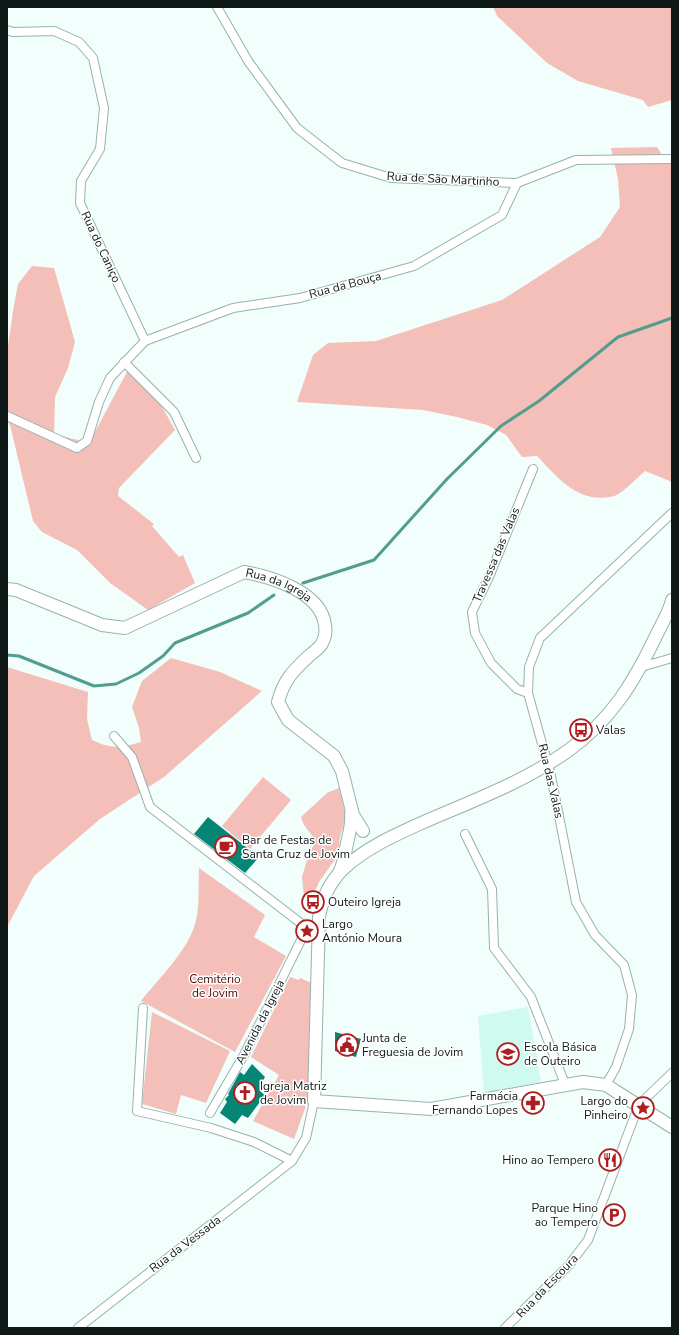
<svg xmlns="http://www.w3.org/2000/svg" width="679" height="1335" font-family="'Nunito Sans',sans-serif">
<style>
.built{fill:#cffaf0}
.green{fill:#f4bfb9}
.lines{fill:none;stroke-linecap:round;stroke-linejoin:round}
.stream{stroke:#539d8f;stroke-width:3}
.building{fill:#058574}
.street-casing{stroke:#94b3ac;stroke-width:10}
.secondary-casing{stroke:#94b3ac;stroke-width:14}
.street{stroke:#fff;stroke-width:8}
.secondary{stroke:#fff;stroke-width:12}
.labels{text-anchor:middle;stroke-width:3;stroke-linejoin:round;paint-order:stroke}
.street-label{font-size:12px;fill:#0f1a18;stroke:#fff}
.poi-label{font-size:12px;fill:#0f1a18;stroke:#fff;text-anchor:start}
.park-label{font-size:12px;fill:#510809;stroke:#fff}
</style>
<rect width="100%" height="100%" fill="#f1fefb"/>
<polygon class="built" points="528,1007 541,1082 484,1093 478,1016"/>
<g class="green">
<polygon points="493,7 672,7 672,100 648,107 643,100 578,81 547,63 497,16"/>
<path d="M657 147 665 160 672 162V482L645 471C638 477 622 494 614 496 579 505 558 478 537 456L522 457 506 435 487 425 457 417 423 410 297 402 313 355 328 343 376 341 502 300 600 237 620 207 618 179 611 148Z"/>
<polygon points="32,266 54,268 75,342 68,368 55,397 54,434 89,443 128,370 156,396 175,430 119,488 118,496 154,524 152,526 179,557 183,555 195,583 148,610 110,583 77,550 42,532 33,521 10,425 7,420 7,353 13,311 18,284"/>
<path d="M171 658 220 672 262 691 164 777 100 819 34 876 7 927V667L88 692 87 719 92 740C111 749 120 748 141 742L139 728 132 707 142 681Z"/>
<polygon points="263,777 291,800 250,849 222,826"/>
<path d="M339 788 346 816 340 837 338 855 319 882 309 904 305 907 302 877 306 863 315 841C311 832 303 827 301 817L327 793Z"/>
<path d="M199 868 265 915 254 937 286 956 235 1052 141 1001C159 978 190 949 196 920 200 904 198 884 199 868Z"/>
<polygon points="290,977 299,980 300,978 312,983 309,1081 305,1109 294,1139 253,1121 279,1075 251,1057"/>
<polygon points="152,1012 230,1051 206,1103 181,1095 176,1114 142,1104"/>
</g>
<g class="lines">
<g class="stream">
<polyline points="303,583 374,560 447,479 501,426 539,401 618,337 672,318"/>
<polyline points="7,655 19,656 94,686 116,684 139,673 163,656 175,643 248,613 274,595"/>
</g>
</g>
<g class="building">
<polygon points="208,817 259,857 245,873 194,834"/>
<polygon points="335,1032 361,1039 356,1057 335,1051"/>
<polygon points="252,1064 265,1077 262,1082 266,1085 261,1092 265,1095 248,1118 242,1115 235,1124 220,1113 227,1102 225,1099 229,1095 228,1094 240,1072 244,1075"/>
</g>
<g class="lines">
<g class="street-casing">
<g id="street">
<polyline points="217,7 248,61 297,128 342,163 391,178 517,183 576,160 672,159"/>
<polyline points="7,30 13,32 54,31 79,42 93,58 104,108 100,149 81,181 80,203 145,341"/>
<polyline points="124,362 174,412 196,458"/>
<polyline points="7,416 77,448 87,441 99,402 110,378 145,341 233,308 300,298 414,266 502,215 517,183"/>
<polyline points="641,667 672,658"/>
<polyline points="528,693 517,689 491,663 475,633 472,612 489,577 533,469"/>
<polyline points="114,736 132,757 150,807 307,928 319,931"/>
<polyline points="465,834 492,889 494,948 531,997 565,1084"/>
<polyline points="143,1008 137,1111 211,1128 254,1142 292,1161"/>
<polyline points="606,1085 616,1067 629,1029 632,995 624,965 595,935 576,902 551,776 528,693 529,667 540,638 672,513"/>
<polyline points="210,1113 244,1055 307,928"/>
<polyline points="78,1328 292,1161 306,1138 314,1101"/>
<polyline points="505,1328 569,1265 588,1240 638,1107 644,1100 672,1073"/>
</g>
</g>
<g class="secondary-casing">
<g id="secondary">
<path id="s1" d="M7 589 16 590 102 625 125 628 244 572C272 577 321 592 325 625 326 631 325 639 321 645 318 649 314 652 310 655 293 671 284 679 278 702L288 720 334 756 342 771 353 815 363 831"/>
<path d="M672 600C669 613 661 625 656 636 634 682 611 720 569 750 526 781 475 800 426 821 397 834 367 847 343 869 330 882 322 899 319 917L314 1101 431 1109 583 1082 606 1085 672 1127"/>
<path d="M340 871C345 860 345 851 348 839 350 830 352 823 351 814"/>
</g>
</g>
<use href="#street" class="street"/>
<use href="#secondary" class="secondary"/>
</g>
<defs>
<g id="bus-ring" transform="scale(1.15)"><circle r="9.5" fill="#fff" stroke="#ae1d1f" stroke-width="1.5"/><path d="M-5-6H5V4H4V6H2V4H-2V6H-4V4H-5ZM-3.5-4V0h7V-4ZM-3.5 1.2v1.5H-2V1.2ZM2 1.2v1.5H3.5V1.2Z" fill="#ae1d1f"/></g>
<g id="cafe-ring" transform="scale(1.15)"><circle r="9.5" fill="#fff" stroke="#ae1d1f" stroke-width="1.5"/><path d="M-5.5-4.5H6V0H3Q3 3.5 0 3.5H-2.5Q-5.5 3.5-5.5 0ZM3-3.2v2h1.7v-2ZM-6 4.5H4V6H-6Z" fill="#ae1d1f"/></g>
<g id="sight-ring" transform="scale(1.15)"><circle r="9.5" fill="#fff" stroke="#ae1d1f" stroke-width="1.5"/><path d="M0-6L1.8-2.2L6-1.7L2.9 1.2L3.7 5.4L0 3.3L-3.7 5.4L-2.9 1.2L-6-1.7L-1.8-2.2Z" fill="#ae1d1f"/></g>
<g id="civic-ring" transform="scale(1.15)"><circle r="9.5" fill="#fff" stroke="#ae1d1f" stroke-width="1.5"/><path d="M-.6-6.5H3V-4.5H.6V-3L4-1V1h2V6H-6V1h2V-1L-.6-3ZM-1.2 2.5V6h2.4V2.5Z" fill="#ae1d1f"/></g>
<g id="school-ring" transform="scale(1.15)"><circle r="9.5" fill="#fff" stroke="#ae1d1f" stroke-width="1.5"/><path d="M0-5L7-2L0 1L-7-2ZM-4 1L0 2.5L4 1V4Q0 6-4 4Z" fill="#ae1d1f"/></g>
<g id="church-ring" transform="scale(1.15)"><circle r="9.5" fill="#fff" stroke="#ae1d1f" stroke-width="1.5"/><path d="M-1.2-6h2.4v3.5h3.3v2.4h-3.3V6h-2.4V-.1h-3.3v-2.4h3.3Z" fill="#ae1d1f"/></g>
<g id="pharmacy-ring" transform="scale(1.15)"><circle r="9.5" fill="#fff" stroke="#ae1d1f" stroke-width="1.5"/><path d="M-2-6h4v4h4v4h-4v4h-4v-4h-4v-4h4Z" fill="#ae1d1f"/></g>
<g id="restaurant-ring" transform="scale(1.15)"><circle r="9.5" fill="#fff" stroke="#ae1d1f" stroke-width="1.5"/><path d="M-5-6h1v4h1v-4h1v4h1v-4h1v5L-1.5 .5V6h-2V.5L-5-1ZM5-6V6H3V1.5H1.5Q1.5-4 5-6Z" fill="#ae1d1f"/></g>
<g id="parking-ring" transform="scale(1.15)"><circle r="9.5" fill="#fff" stroke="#ae1d1f" stroke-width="1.5"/><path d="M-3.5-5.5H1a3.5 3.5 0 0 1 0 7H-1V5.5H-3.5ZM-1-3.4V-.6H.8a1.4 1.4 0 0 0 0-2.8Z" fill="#ae1d1f"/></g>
</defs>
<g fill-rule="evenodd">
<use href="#bus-ring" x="581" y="730"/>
<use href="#cafe-ring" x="226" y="847"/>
<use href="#bus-ring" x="313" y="902"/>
<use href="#sight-ring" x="307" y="931"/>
<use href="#civic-ring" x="347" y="1045"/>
<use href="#school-ring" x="508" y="1054"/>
<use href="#church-ring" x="245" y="1093"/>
<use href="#pharmacy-ring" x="533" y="1103"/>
<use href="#sight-ring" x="643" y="1108"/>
<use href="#restaurant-ring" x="610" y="1160"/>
<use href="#parking-ring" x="614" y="1215"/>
</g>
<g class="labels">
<g class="street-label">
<text transform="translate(443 179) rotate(3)" y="4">Rua de São Martinho</text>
<text transform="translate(101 247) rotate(65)" y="4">Rua do Caniço</text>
<text transform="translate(345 285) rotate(-15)" y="4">Rua da Bouça</text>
<text transform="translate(496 555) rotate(-67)" y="4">Travessa das Valas</text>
<text dy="4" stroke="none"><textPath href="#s1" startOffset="294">Rua da Igreja</textPath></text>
<text transform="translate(551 781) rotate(77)" y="4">Rua das Valas</text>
<text transform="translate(260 1022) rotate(-63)" y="4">Avenida da Igreja</text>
<text transform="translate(185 1244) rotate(-37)" y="4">Rua da Vessada</text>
<text transform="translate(547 1286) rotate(-46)" y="4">Rua da Escoura</text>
</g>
<g class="poi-label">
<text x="596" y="734">Valas</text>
<text x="242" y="844">Bar de Festas de<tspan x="242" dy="14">Santa Cruz de Jovim</tspan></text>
<text x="328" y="906">Outeiro Igreja</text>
<text x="322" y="928">Largo<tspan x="322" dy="14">António Moura</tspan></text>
<text x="362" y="1042">Junta de<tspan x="362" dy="14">Freguesia de Jovim</tspan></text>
<text x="524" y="1051">Escola Básica<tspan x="524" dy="14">de Outeiro</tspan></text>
<text x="260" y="1090">Igreja Matriz<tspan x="260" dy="14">de Jovim</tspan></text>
<text x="518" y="1100" text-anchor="end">Farmácia<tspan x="518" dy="14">Fernando Lopes</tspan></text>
<text x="628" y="1105" text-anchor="end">Largo do<tspan x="628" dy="14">Pinheiro</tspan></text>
<text x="594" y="1164" text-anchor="end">Hino ao Tempero</text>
<text x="598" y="1212" text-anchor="end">Parque Hino<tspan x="598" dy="14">ao Tempero</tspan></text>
</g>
<g class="park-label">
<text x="215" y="983">Cemitério<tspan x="215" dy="14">de Jovim</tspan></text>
</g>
</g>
<rect width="679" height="1335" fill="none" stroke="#0f1a18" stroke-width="16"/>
</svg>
